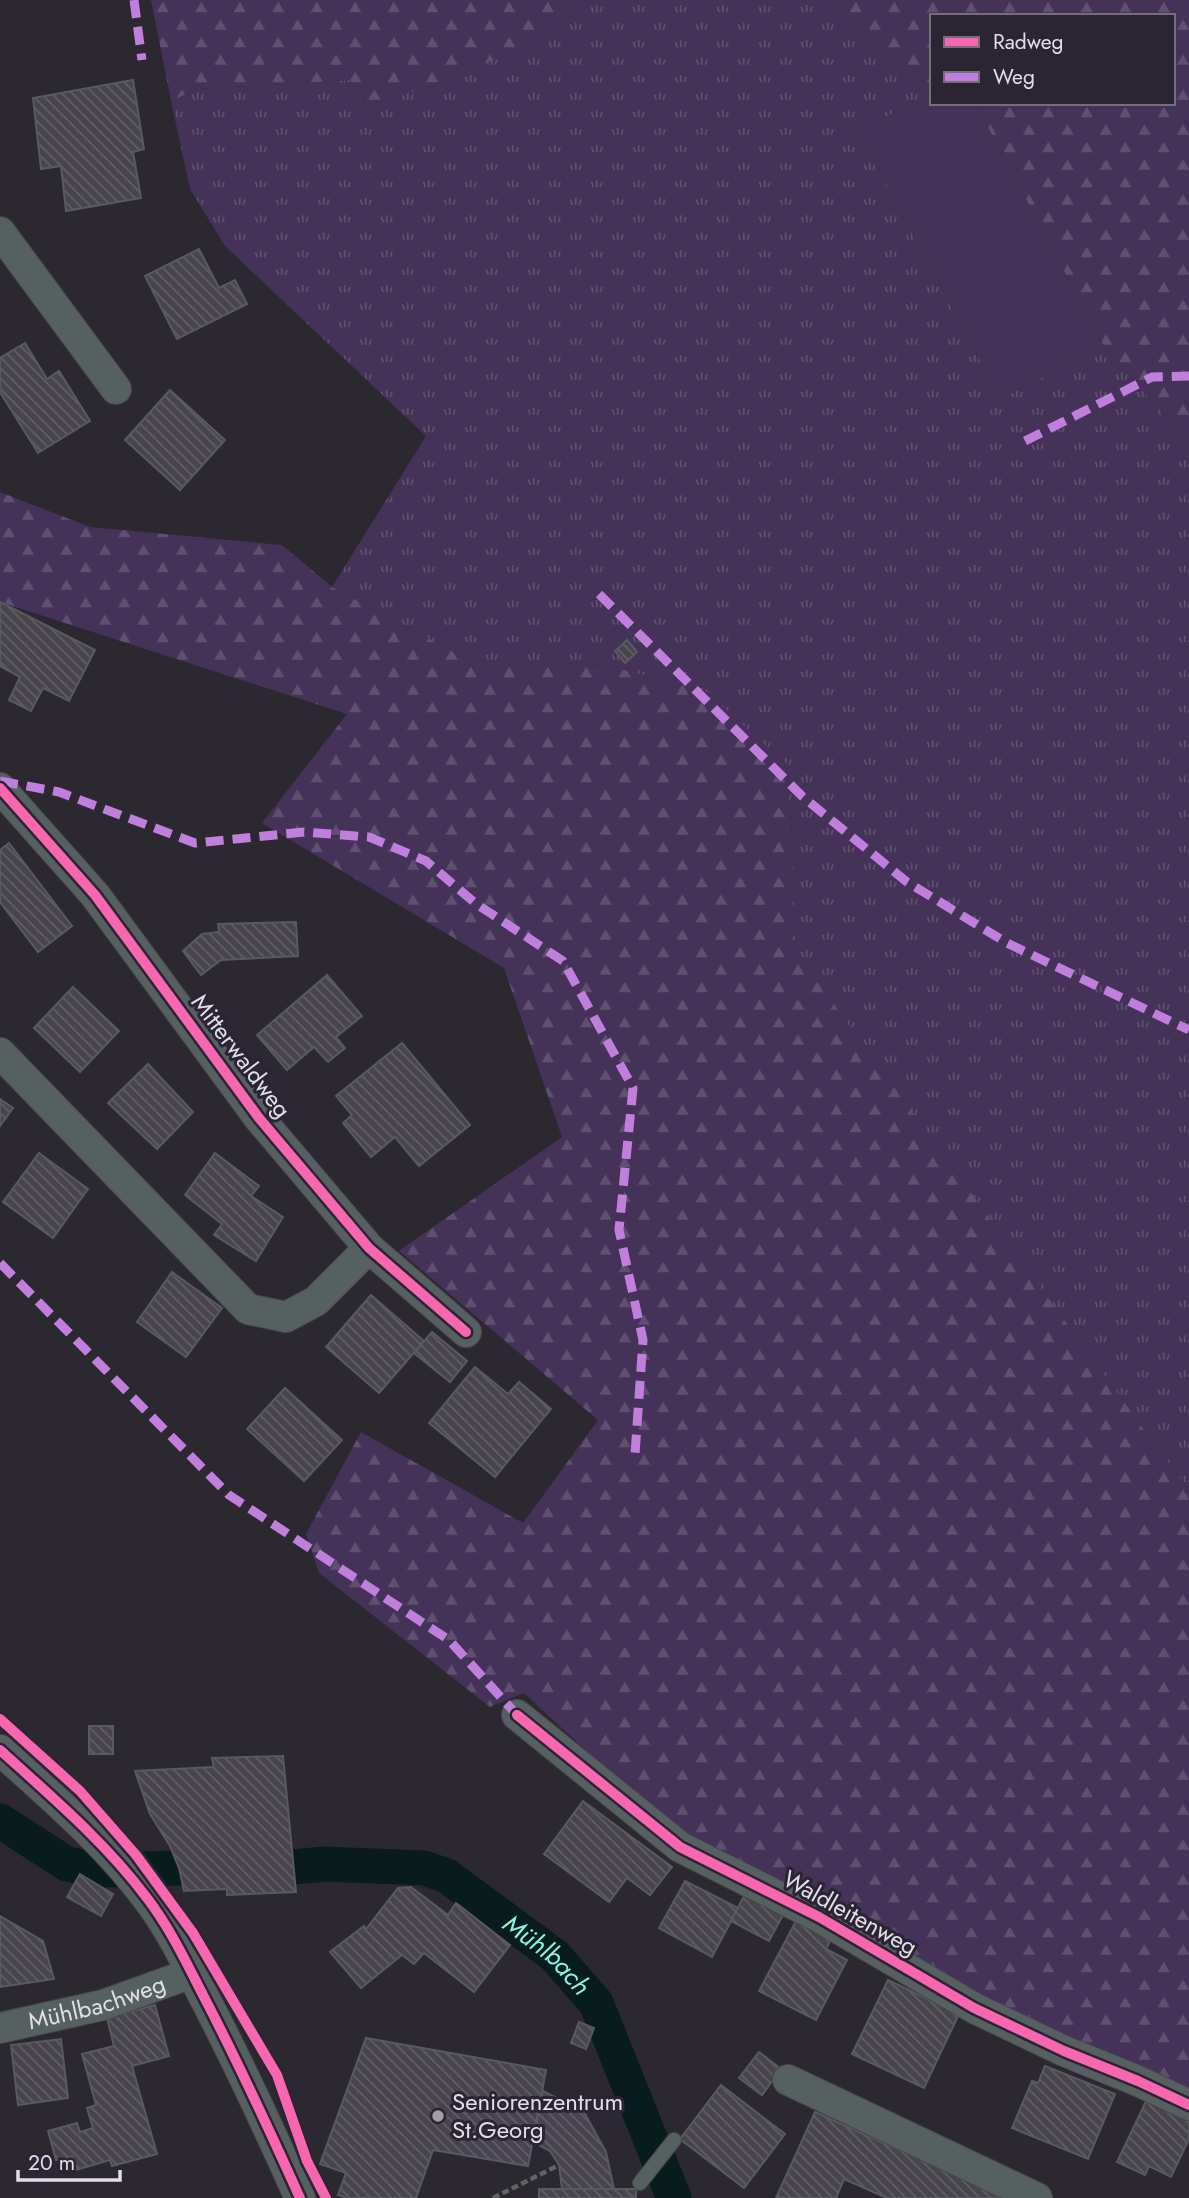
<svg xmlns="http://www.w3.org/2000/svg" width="1189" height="2198" font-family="Jost,sans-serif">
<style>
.grass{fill:url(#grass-tufts)}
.forest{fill:url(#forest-firs)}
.green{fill:#443258}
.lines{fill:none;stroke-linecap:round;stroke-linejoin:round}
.canal{stroke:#081d1b;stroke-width:35}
.building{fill:url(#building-back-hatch);stroke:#5b5960;stroke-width:2}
.service-casing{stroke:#48464d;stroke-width:16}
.minor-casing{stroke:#48464d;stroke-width:32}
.path{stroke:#616466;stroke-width:4.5;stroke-dasharray:7 3.5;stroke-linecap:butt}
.service{stroke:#576060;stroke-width:14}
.minor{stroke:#576060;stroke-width:30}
.quiet{stroke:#c07fdc;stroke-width:9;stroke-dasharray:18 9;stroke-linecap:butt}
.cycleway-casing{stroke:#2a2433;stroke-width:15}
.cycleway{stroke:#f766af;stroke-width:10}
.poi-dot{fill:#a29ea8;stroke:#2a2433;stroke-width:2.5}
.labels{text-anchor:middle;stroke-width:6;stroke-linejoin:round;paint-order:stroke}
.street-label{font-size:24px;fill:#e2dee8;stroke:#2a2433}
.poi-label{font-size:24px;fill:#e2dee8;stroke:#2a2433;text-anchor:start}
.water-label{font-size:26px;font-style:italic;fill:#87f5e5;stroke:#2a2433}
</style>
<defs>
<pattern id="grass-tufts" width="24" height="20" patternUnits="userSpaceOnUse" patternTransform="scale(1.75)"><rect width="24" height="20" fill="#443258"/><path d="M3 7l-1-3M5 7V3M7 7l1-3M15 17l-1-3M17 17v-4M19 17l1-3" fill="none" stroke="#5f4f70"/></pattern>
<pattern id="forest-firs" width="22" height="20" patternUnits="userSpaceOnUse" patternTransform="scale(1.75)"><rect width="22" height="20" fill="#443258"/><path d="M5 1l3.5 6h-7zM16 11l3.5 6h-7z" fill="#5f4f70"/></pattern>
<pattern id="building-back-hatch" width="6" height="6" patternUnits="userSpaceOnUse" patternTransform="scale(1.75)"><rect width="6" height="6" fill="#47454b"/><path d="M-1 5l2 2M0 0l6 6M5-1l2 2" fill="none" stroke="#615f65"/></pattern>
</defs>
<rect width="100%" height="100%" fill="#2b2830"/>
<polygon class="grass" points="564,0 828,0 854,20 932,89 932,94 858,132 1001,399 1103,345 1189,444 1189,1491 794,951 793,845 786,763 605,665 467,659 332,587 426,436 225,246 190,189 171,101 198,89 350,80 368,109 575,12"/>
<g class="forest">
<polygon points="151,0 564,0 575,12 519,50 368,109 350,80 198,89 171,101"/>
<polygon points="828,0 1189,0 1189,444 1103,345 975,103 1173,103 1173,16 932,16 932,89 854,20"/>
<polygon points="0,492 90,527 282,545 332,587 467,659 605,665 707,692 786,764 793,845 795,951 1189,1491 1189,2088 992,2010 683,1840 524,1693 490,1707 319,1573 306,1534 361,1432 523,1523 598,1420 399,1251 562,1137 504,968 262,823 347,714 0,602"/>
</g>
<polygon class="green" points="932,92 932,103 975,103 1103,345 1001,399 858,132"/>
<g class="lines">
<g class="canal">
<polyline points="0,1821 67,1864 99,1870 179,1868"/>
<path id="s1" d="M294 1867 323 1864 424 1868 447 1876 555 1956 596 2003 674 2198"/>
</g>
</g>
<g class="building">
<polygon points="133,80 144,149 133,152 141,198 66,211 61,166 41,169 33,98"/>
<polygon points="199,249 219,288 235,280 247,304 177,339 145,276"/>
<polygon points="25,343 47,379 59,371 90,421 38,453 0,392 0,358"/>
<polygon points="170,390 225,440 180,490 125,440"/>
<polygon points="0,602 95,650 69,701 43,688 31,711 9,700 20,677 0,666"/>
<polygon points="627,640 637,652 625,663 615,651"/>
<polygon points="9,843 72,926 38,952 0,902 0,850"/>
<polygon points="296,922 298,956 221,960 201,975 183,951 202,934 219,932 218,924"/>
<polygon points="327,975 362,1016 336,1037 345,1048 328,1062 314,1047 287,1070 257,1035"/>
<polygon points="73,987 119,1031 80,1072 34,1028"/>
<polygon points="402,1043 470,1125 419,1166 395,1137 371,1157 343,1123 352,1115 336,1096"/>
<polygon points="148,1064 193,1112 157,1149 108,1103"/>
<polygon points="0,1099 13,1108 0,1126"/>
<polygon points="39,1153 88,1189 53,1238 3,1202"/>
<polygon points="215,1153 259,1186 251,1196 283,1217 256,1261 214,1235 222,1224 185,1195"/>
<polygon points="172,1272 222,1308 186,1357 137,1322"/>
<polygon points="371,1295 424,1341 379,1393 326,1347"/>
<polygon points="432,1332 467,1361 450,1382 414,1353"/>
<polygon points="475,1367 508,1394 519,1382 551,1409 495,1477 429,1423"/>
<polygon points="285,1388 342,1440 304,1481 247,1429"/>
<rect x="89" y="1726" width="24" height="28"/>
<polygon points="283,1756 296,1892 227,1895 227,1889 184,1891 179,1868 170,1846 150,1814 135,1771 214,1767 212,1758"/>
<polygon points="583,1801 672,1867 650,1895 627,1878 609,1902 544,1854"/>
<polygon points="80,1874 113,1894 101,1916 67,1897"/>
<polygon points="685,1881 738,1908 712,1957 659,1928"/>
<polygon points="411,1887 448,1915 456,1903 510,1945 474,1992 424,1953 414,1964 402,1955 361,1988 330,1952 364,1926 366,1929 398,1888"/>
<polygon points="745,1894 783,1915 769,1941 731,1921"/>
<polygon points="0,1916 43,1941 54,1979 0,1987"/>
<polygon points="797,1919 832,1937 826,1949 847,1960 816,2020 759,1991"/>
<polygon points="888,1980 959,2014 924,2088 852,2054"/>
<polygon points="155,2005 169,2056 132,2066 157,2154 112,2166 110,2160 76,2170 72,2156 56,2160 48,2131 77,2123 80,2132 93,2128 87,2108 96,2105 82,2054 114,2046 107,2018"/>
<polygon points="579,2022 594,2028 586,2049 571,2043"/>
<polygon points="366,2038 546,2070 528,2166 433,2150 416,2198 347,2198 338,2195 346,2173 320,2164"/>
<polygon points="61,2039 68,2098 18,2105 11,2045"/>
<polygon points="759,2052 781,2069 762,2095 739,2078"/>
<polygon points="1045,2066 1115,2094 1088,2159 1012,2128 1032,2081 1038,2083"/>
<polygon points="721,2085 785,2134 744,2188 680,2139"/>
<polygon points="543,2091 584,2112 606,2152 614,2189 562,2189 559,2165 550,2151 533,2142"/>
<polygon points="1148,2097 1189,2116 1189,2139 1171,2177 1149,2166 1145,2175 1117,2162"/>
<polygon points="815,2112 1006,2198 887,2198 844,2179 836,2198 776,2198"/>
<rect x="539" y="2189" width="97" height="9"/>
</g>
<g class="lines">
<g class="service-casing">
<polyline id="service" points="640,2183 674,2140"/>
</g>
<g class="minor-casing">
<g id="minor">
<polyline points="0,232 116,389"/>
<polyline points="0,788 95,895 259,1118 369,1248 466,1332"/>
<polyline points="0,1053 248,1309 286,1317 316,1301 369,1248"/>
<polyline points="517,1715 680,1847 819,1917 974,2008 1064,2051 1138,2081 1189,2105"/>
<path d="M0 1750C52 1797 105 1842 147 1898 170 1928 186 1962 203 1995 238 2062 269 2129 300 2198"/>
<path id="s2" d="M0 2028 103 2005 192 1973"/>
<polyline points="788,2080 1037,2198"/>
</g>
</g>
<polyline class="path" points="493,2198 559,2165"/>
<use href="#service" class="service"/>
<use href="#minor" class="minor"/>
<g class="quiet">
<polyline points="134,0 142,60"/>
<polyline points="1025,441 1152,377 1189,376"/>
<polyline points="599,594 803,797 907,882 1007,943 1189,1030"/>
<polyline points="0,781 59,792 195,843 304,832 369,837 426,861 475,903 563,961 633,1088 619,1230 643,1340 635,1454"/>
<polyline points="0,1263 229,1495 449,1640 517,1715"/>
</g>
<g class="cycleway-casing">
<g id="cycleway">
<polyline points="0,788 95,895 259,1118 369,1248 466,1332"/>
<polyline points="517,1715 680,1847 819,1917 974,2008 1064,2051 1138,2081 1189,2105"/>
<polyline points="0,1719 80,1791 136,1855 193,1933 277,2075 307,2161 326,2198"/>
<path d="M0 1750C52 1797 105 1842 147 1898 170 1928 186 1962 203 1995 238 2062 269 2129 300 2198"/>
</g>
</g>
<use href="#cycleway" class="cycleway"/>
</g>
<circle class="poi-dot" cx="438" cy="2116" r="7"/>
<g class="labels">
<g class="street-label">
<text transform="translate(241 1056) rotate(53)" y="8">Mitterwaldweg</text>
<text transform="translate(850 1913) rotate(29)" y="8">Waldleitenweg</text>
<text dy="8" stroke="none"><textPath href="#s2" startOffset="100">Mühlbachweg</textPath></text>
</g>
<g class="poi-label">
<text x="452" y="2110">Seniorenzentrum<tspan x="452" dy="28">St.Georg</tspan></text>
</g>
<g class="water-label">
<text dy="9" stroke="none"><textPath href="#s1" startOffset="282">Mühlbach</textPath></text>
</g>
</g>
<rect x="930" y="14" width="245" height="91" fill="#2a2433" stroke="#746e7b" stroke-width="2"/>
<rect x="944" y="37" width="35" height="10" fill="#f766af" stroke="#746e7b" stroke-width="2"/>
<text x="993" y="49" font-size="21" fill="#e2dee8">Radweg</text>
<rect x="944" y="72" width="35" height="10" fill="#c07fdc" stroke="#746e7b" stroke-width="2"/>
<text x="993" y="84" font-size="21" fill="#e2dee8">Weg</text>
<path d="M18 2170v10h102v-10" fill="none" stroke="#e2dee8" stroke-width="3.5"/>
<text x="28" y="2170" font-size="21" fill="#e2dee8" stroke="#2a2433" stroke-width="5" paint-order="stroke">20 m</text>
</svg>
